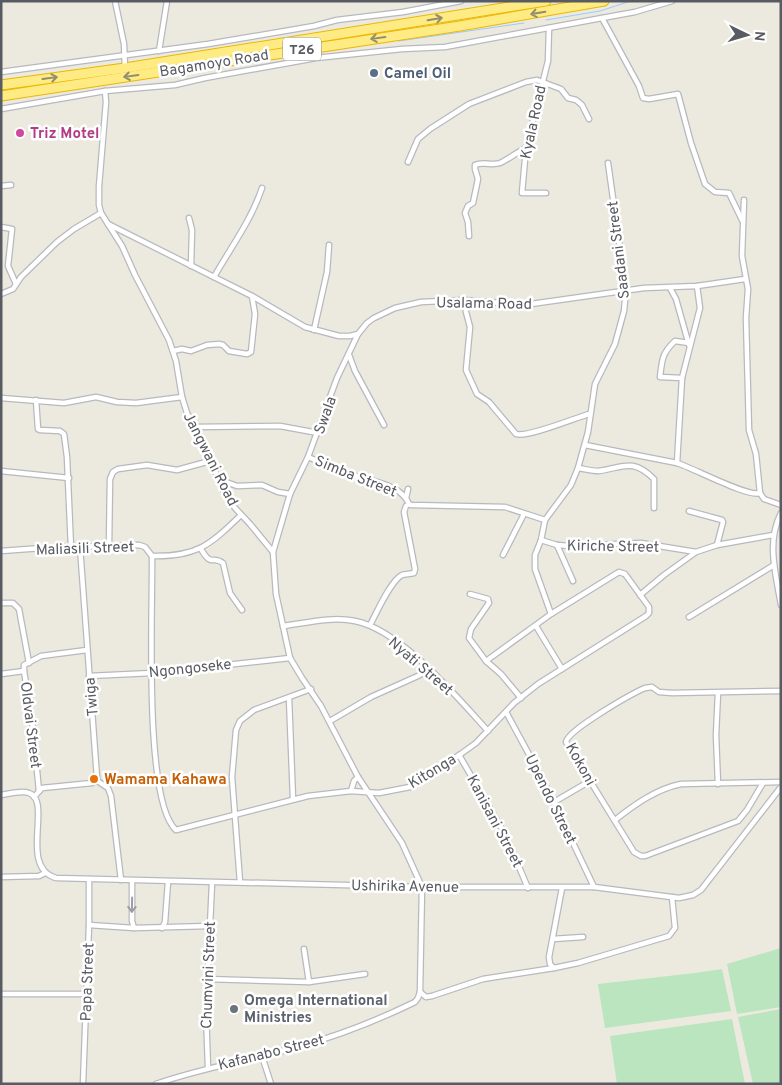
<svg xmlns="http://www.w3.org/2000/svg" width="782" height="1085" font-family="Overpass,sans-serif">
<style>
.green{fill:#bae5be}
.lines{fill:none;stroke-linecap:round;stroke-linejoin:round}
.stream{stroke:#9ccaff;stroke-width:1}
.street-casing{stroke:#b7b9bf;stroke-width:7}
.highway-casing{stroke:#ebb700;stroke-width:11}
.street{stroke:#fff;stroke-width:4.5}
.highway{stroke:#ffeb83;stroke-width:9}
.oneway{stroke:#928d6d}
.oneway2{stroke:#9b9da0}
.service-dot{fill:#5c6f8a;stroke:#fff;stroke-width:2}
.hotel-dot{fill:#d1479c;stroke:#fff;stroke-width:2}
.food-dot{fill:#e8710a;stroke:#fff;stroke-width:2}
.worship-dot{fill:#6b7280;stroke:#fff;stroke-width:2}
.labels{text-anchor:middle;stroke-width:5;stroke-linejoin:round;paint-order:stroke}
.shield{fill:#fff;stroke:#8a8c90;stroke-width:1}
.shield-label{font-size:14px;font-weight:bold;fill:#585b61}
.street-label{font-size:15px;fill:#585b61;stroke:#fff}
.service-label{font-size:15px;font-weight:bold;fill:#4e5e75;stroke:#fff;text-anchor:start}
.hotel-label{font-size:15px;font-weight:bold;fill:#b23c85;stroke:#fff;text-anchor:start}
.food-label{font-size:15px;font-weight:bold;fill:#c56008;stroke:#fff;text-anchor:start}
.worship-label{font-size:15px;font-weight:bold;fill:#5b616d;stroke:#fff;text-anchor:start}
</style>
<rect width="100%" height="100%" fill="#eceadf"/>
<g class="green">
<polygon points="781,948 781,1007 737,1014 727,964"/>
<polygon points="722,969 731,1011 605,1028 598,984 695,973"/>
<polygon points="781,1009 781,1084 753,1084 738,1017"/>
<polygon points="732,1019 745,1084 617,1084 610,1036"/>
</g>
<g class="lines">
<g class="stream">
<polyline points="546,20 600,11 631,1"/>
<polyline points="399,41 524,23"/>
<polyline points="106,66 118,64"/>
<polyline points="174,74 202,70"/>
<polyline points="1,101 12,99"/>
</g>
<g class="street-casing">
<g id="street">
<polyline points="115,1 124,44 125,68"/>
<polyline points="602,18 639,86 643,98 649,99 678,94 691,143 705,184 715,192 729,193 742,220"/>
<polyline points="159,51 167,1"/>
<polyline points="1,72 208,44 314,26 337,20 403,12 461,1"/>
<path d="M105 91 106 102 99 186V205L101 213 122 246 135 275 169 340 176 361 182 397 187 413 195 427 226 496 235 508 250 524 273 552 276 594 290 658 302 678 321 706 358 777 402 843 422 887 420 992 418 998 415 1002C376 1021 338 1036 297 1047 250 1060 202 1068 156 1084"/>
<polyline points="1,109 105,91 175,85 205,78 316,58 402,49 445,47 602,18 635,12 672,1"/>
<polyline points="408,162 418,139 430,129 469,104 526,82 537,80 561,89 568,98 576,100 582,105 589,119"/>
<polyline points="1,186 11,185"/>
<polyline points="546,193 522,193 526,148 548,61 549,28"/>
<polyline points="189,218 192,230 191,266"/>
<polyline points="108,224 252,296 305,327 339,336 350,336 358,334 367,323 374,318 395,308 421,302 465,300 524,305 644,288 697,286 745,279"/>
<polyline points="1,227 12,229 8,266 16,284"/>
<path d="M469 236 468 222 465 213 468 206 473 203 478 179 475 169V165C483 161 492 166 500 163 509 159 517 152 526 148"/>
<path d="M214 277C231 247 251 221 262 188"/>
<polyline points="670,288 676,299 689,345"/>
<polyline points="1,294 13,289 21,277 57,242 74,229 101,213"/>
<path d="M465 300 466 312 470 327 466 370 477 394 489 402 516 434C527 438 575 418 589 414"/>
<polyline points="314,330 327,272 329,245"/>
<polyline points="173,351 182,349 191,351 207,345 219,344 223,345 229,351 247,354 251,352 255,314 252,296"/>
<polyline points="349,355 355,371 384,425"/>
<path d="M682 378 660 377C662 360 662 353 675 341L689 343"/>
<polyline points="1,398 64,403 96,397 117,402 136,403 182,397"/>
<polyline points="36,400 38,429 40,430 60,431 64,434 67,457 71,548"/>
<polyline points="195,427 280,426 318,433"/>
<path d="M585 445 677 463C693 468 749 498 760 493L756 454 749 430 746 318 748 289 742 256 744 200"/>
<path d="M308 457C325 464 342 472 359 477 376 482 402 486 409 504L411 505 505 507 545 520"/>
<polyline points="677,463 682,378 700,308 697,286"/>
<path d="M578 468C585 469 592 471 598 471 623 468 632 457 654 479V508"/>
<polyline points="1,471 69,478"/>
<polyline points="218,479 237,486 262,485 278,492 290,494"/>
<polyline points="760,493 764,499 781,505"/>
<polyline points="406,498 408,489"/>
<polyline points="689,511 722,520 723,522 717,545"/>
<path d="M781 513C766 542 776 575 781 605"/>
<polyline points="541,540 557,545 570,546 641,543 696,552 717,545 773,535"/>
<polyline points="109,545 110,479 113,472 118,469 147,465 177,470 210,461"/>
<polyline points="557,545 573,581"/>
<path d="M201 549C212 568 212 555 223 563L230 593 242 610"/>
<path d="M1 551 42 548 139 545 145 547 152 556C197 557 210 545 241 515"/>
<polyline points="273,552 290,494 308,457 337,378 358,334"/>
<polyline points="503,555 524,514"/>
<path d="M152 556C153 606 143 801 176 830L308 796 351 791 379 793 410 787 444 766 476 743 514 703 538 684 646 616 649 613V607L625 574 619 572 551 614 486 661"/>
<polyline points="470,594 488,599 489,603 471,629 469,638 486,661 501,674 521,698"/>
<polyline points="640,595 664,575 696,552"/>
<polyline points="1,603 13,603 19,609 29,663"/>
<polyline points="551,614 535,569 535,555 541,540 545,520 571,485 578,468 588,432 595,384 615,344 624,311 626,290 608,163"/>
<polyline points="689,617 774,565"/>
<path d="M370 625C376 614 391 580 402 575 405 574 410 574 414 573L415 569 404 512 406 506 409 504"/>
<path d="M283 626C306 623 332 616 355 621 401 630 457 697 488 731"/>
<polyline points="536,626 562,669"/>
<polyline points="1,674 24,671"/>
<polyline points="89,676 152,673 290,658"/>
<polyline points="718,693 716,735 718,784"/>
<polyline points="289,698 293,799"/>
<polyline points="506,712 544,782 594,887"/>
<polyline points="330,721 371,697 420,675 429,669"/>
<polyline points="459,755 505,834 528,888"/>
<polyline points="96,780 108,788 111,796 121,880"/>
<path d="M763 783 747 810 738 821 645 856H641L634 852 566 742C568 730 631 694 645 688L652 687 659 692 672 693 781 691"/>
<polyline points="39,791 32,720 24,671 24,665 41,656 87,650"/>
<polyline points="351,791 354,781 358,777"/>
<path d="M1 795C9 794 21 790 29 793 53 801 18 867 56 878L422 887H594L679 898 693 895 701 890 781 787"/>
<polyline points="34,797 42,788 92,783 97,778 80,547"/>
<polyline points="554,802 590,781"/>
<path d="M615 820C634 805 656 789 681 784L781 782"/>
<polyline points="1,877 39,876 45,873"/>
<polyline points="132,881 132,921 134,928"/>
<polyline points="240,882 232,777 236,730 240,721 254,710 311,689"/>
<polyline points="562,888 549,957 550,964 554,968 578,963 669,936 675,928 672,897"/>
<polyline points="89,925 134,928 210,926"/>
<polyline points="162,928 165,922 168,882"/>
<polyline points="553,939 583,937"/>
<polyline points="304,949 309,982"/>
<polyline points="207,979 309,982 365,974"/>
<polyline points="420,992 426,997 432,996 483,979 554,968"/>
<polyline points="1,994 86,994"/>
<polyline points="262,1056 271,1084"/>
<polyline points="208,1068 206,1012 212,883"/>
<polyline points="83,1084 89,925 89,879"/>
</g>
</g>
<g class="highway-casing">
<g id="highway">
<polyline points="1,85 125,68 546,1"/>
<polyline points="1,96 460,26 604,1"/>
</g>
</g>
<use href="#street" class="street"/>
<use href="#highway" class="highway"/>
</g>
<defs><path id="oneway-shaft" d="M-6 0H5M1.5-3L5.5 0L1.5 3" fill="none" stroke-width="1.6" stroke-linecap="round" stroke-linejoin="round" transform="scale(1.25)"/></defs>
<g class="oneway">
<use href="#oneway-shaft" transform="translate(538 13) rotate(170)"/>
<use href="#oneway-shaft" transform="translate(435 19) rotate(-9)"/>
<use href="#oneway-shaft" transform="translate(378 38) rotate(172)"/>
<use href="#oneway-shaft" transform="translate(131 76) rotate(172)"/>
<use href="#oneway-shaft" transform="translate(50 78) rotate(-8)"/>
</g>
<use class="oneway2" href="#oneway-shaft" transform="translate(132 905) rotate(91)"/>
<circle class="service-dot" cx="374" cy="73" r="5"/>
<circle class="hotel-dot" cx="20" cy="133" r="5"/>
<circle class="food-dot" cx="94" cy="779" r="5"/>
<circle class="worship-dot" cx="234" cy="1009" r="5"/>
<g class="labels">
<rect class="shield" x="283" y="37.5" width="38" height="23" rx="4"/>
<g class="shield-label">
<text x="302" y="54">T26</text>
</g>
<g class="street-label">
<text transform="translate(214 63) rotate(-9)" y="5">Bagamoyo Road</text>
<text transform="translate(533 122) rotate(-78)" y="5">Kyala Road</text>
<text transform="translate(618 250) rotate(-97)" y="5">Saadani Street</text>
<text transform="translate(484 303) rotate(1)" y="5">Usalama Road</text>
<text transform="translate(325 415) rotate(-70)" y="5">Swala</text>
<text transform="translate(211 459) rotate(63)" y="5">Jangwani Road</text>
<text transform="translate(356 476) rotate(22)" y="5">Simba Street</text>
<text transform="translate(613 546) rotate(1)" y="5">Kiriche Street</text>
<text transform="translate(85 548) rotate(-2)" y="5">Maliasili Street</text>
<text transform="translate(421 666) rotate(41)" y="5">Nyati Street</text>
<text transform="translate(190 668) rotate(-6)" y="5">Ngongoseke</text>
<text transform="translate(91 697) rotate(-95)" y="5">Twiga</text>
<text transform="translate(31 725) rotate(83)" y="5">Oldvai Street</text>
<text transform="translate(581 764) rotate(61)" y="5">Kokoni</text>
<text transform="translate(432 771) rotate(-31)" y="5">Kitonga</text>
<text transform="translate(551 799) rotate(64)" y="5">Upendo Street</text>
<text transform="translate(495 821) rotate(62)" y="5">Kanisani Street</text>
<text transform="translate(405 886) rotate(1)" y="5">Ushirika Avenue</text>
<text transform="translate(208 975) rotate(-88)" y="5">Chumvini Street</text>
<text transform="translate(87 982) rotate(-88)" y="5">Papa Street</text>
<text transform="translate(271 1052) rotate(-14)" y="5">Kafanabo Street</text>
</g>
<g class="service-label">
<text x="384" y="78">Camel Oil</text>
</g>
<g class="hotel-label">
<text x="30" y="138">Triz Motel</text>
</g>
<g class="food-label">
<text x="104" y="784">Wamama Kahawa</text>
</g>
<g class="worship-label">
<text x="244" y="1005">Omega International<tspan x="244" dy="17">Ministries</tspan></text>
</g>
</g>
<rect width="782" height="1085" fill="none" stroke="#585b61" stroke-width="5"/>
<g transform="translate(747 35) rotate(95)" stroke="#ffffff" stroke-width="4" paint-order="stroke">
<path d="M0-4L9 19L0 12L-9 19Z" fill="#585b61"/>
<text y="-8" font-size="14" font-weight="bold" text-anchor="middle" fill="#585b61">N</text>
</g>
</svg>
